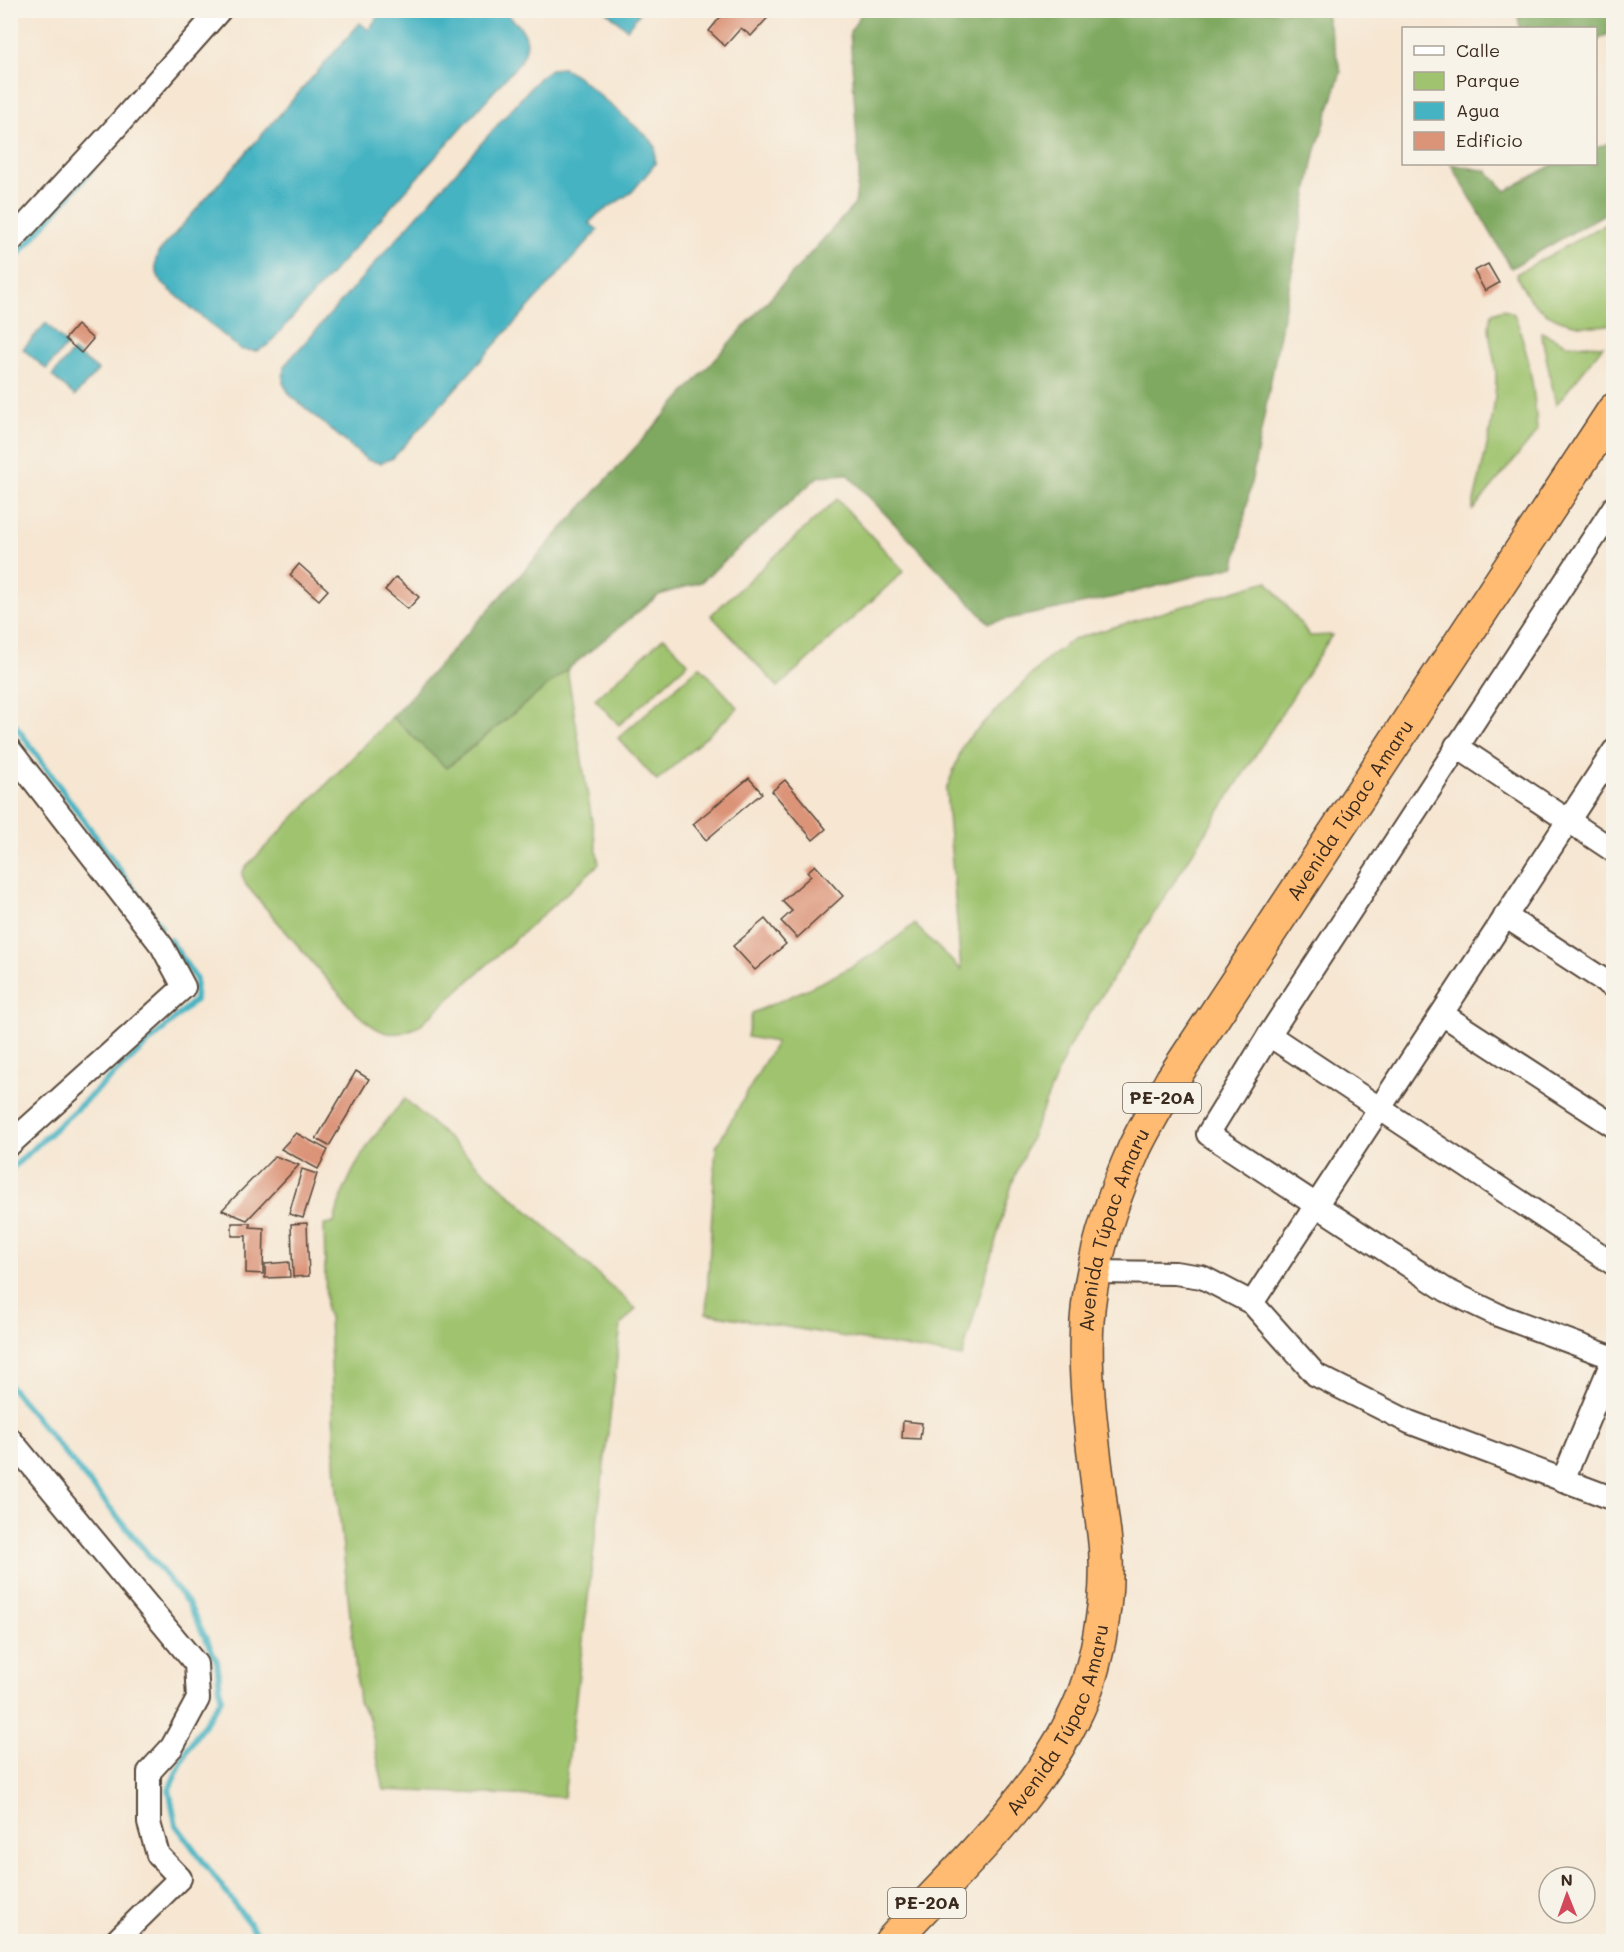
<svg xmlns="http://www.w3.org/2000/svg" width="1624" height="1952" font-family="Mali,sans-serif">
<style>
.green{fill:#9fc36e;stroke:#6d7646;stroke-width:1.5}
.forest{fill:#7fa961;stroke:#5d6a40;stroke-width:1.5}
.water{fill:#45b3c2;stroke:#406e70;stroke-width:1.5}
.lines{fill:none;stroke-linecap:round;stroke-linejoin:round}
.stream{stroke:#45b3c2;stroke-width:6}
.building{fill:#dc9479}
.street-casing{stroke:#574639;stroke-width:26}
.highway-casing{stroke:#574639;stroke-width:36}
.street{stroke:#fff;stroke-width:22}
.highway{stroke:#ffbb71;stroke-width:33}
.labels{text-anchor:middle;stroke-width:4.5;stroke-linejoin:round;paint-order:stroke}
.shield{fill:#f7f3e8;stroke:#73665b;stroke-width:1.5}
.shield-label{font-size:18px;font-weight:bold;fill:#3b2a1e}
.street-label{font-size:20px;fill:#3b2a1e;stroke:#f7f3e8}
</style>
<rect width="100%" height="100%" fill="#f7f3e8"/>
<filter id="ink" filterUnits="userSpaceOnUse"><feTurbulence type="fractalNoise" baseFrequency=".0167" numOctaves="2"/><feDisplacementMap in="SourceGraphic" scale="12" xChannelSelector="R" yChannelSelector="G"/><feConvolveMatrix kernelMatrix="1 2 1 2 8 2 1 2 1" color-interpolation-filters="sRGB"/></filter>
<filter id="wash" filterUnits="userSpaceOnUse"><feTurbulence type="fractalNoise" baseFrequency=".008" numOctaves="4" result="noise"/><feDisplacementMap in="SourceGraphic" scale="24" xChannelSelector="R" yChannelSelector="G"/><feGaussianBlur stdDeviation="1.35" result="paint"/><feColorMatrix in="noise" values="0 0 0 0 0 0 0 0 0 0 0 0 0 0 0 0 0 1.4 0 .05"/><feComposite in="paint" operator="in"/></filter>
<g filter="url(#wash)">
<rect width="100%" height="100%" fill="#f6e6d2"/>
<g class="green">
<path d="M1613 220V324C1585 330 1550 323 1530 299 1524 292 1520 283 1516 274Z"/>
<path d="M1503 309 1514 314C1529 352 1535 391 1537 432L1472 511C1481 467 1496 421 1496 375 1496 359 1483 325 1493 313Z"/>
<polygon points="1541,332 1566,344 1603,346 1556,405"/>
<polygon points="837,499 904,571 778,687 711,615"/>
<path d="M1267 581 1310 636 1332 635 1068 1048 1013 1181 962 1357 706 1313 716 1147 776 1042 747 1037 752 1013C810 988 866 965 914 924L961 970 946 790 964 743 1049 657 1074 639Z"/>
<polygon points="664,637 688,663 619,725 595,699"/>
<polygon points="700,666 738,708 657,781 618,738"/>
<path d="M567 669 599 864 420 1025C391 1042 377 1032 354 1011L246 885 242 875 244 869 392 717 447 768Z"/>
<path d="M405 1099 636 1309 621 1325 564 1797 384 1790 369 1718 359 1702 336 1481 329 1317 326 1310 324 1225 334 1223C344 1174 373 1135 405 1099Z"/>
</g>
<g class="forest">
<polygon points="863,11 1325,11 1341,72 1315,153 1235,566 1115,597 989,623 847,474 819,476 701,582 659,595 446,768 392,717 855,204 859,172 850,32"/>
<polygon points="1517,11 1613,11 1613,31 1596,41 1596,28 1520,28"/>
<polygon points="1613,141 1613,209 1511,268 1451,164 1487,171 1506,191 1554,164 1596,164 1596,148"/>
</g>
<g class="water">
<path d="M502 10C521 27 536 37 520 62L268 345 258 351 241 350 163 284C156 274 153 265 158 253L360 23 369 30 381 11Z"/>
<polygon points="606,11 635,11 639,14 627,29"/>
<polygon points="563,68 576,75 650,139 655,146 655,164 632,192 597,215 589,223 598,230 393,458 380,463 367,460 290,395 283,383 284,366 539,78 551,69"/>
<polygon points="46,323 67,345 46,369 23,349"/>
<polygon points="73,351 98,370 75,396 52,376"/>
</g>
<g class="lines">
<g class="stream">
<polyline points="10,264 93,168"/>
<polyline points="10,718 161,927"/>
<polyline points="10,1170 195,1000 196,979 170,940"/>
<polyline points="10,1386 188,1603 217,1661 221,1699 188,1748 169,1789 176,1825 263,1942"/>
</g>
</g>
<g id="blocks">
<g class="building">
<polygon points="726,10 771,10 773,12 751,36 741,28 725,46 709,31"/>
<polygon points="1488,264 1499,283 1485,291 1474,271"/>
<polygon points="77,325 93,339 81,353 65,339"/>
<polygon points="299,564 328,590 319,600 290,575"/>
<polygon points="396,577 419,597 408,609 385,590"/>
<polygon points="749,778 762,793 706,840 693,824"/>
<polygon points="785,780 826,829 813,840 772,791"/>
<polygon points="815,865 843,896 797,938 781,921 792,911 782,901 811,876 807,872"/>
<polygon points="765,919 786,944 755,970 733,946"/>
<polygon points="356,1071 369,1079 329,1146 316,1139"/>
<polygon points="296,1133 328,1150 318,1169 281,1149"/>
<polygon points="275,1156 299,1165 247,1220 222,1210"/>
<polygon points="302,1169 317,1174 303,1218 289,1214"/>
<polygon points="232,1223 250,1223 250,1227 264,1228 263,1274 246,1273 246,1236 232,1236"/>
<polygon points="307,1223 309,1276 293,1277 291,1224"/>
<polygon points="289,1262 290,1277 265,1278 265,1264"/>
<polygon points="903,1421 922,1423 920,1439 902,1438"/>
</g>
</g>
</g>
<g filter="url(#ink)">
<use href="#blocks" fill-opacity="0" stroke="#574639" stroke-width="1.5"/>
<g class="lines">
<g class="street-casing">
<g id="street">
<polyline points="10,242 110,134 220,10"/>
<polyline points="1614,507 1269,1035 1208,1134 1446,1290 1498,1315 1614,1358"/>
<polyline points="1456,746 1614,851"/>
<polyline points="10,750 162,946 184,987 10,1144"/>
<polyline points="1505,916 1614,987"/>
<polyline points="1442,1014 1614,1126"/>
<polyline points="1269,1035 1614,1264"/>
<polyline points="1094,1272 1175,1273 1202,1277 1252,1303 1316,1375 1409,1422 1614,1499"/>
<polyline points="1252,1303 1614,751"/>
<polyline points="10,1439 196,1664 198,1699 172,1747 149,1772 149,1823 158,1855 180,1878 115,1942"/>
<polyline points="1563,1480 1614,1357"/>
</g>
</g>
<g class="highway-casing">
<g id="highway">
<path id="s1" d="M891 1942C956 1871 1031 1804 1074 1717 1096 1674 1108 1606 1106 1559 1106 1543 1103 1527 1101 1511 1094 1448 1083 1385 1087 1321 1091 1262 1111 1201 1135 1147 1146 1124 1160 1102 1172 1080L1614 410"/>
</g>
</g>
<use href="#street" class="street"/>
<use href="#highway" class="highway"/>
</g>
</g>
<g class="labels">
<g class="shield">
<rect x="1123" y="1083" width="78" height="30" rx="4.5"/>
<rect x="888" y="1888" width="78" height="30" rx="4.5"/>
</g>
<g class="shield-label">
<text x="1162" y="1104">PE-20A</text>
<text x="927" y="1909">PE-20A</text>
</g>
<g class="street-label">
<text dy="7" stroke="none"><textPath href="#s1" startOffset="1274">Avenida Túpac Amaru</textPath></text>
<text dy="7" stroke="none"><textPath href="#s1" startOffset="788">Avenida Túpac Amaru</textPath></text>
<text dy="7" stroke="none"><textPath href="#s1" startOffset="282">Avenida Túpac Amaru</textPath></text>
</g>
</g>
<rect width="1624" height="1952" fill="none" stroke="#f7f3e8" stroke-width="36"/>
<rect x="1402" y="27" width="195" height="138" fill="#f7f3e8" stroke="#aca397" stroke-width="1.5"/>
<rect x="1414" y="46" width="30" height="9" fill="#ffffff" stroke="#aca397" stroke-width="1.5"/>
<text x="1456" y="57" font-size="18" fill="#3b2a1e">Calle</text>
<rect x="1414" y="72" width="30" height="18" fill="#9fc36e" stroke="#aca397" stroke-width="1.5"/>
<text x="1456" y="87" font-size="18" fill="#3b2a1e">Parque</text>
<rect x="1414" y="102" width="30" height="18" fill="#45b3c2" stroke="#aca397" stroke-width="1.5"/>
<text x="1456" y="117" font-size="18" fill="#3b2a1e">Agua</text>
<rect x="1414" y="132" width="30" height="18" fill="#dc9479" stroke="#aca397" stroke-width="1.5"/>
<text x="1456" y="147" font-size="18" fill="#3b2a1e">Edificio</text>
<g transform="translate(1567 1895) rotate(359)"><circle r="28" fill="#f7f3e8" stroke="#aca397" stroke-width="1.5"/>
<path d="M0-4.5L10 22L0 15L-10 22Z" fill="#d1495b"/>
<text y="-9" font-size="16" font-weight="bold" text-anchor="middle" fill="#3b2a1e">N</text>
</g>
</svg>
